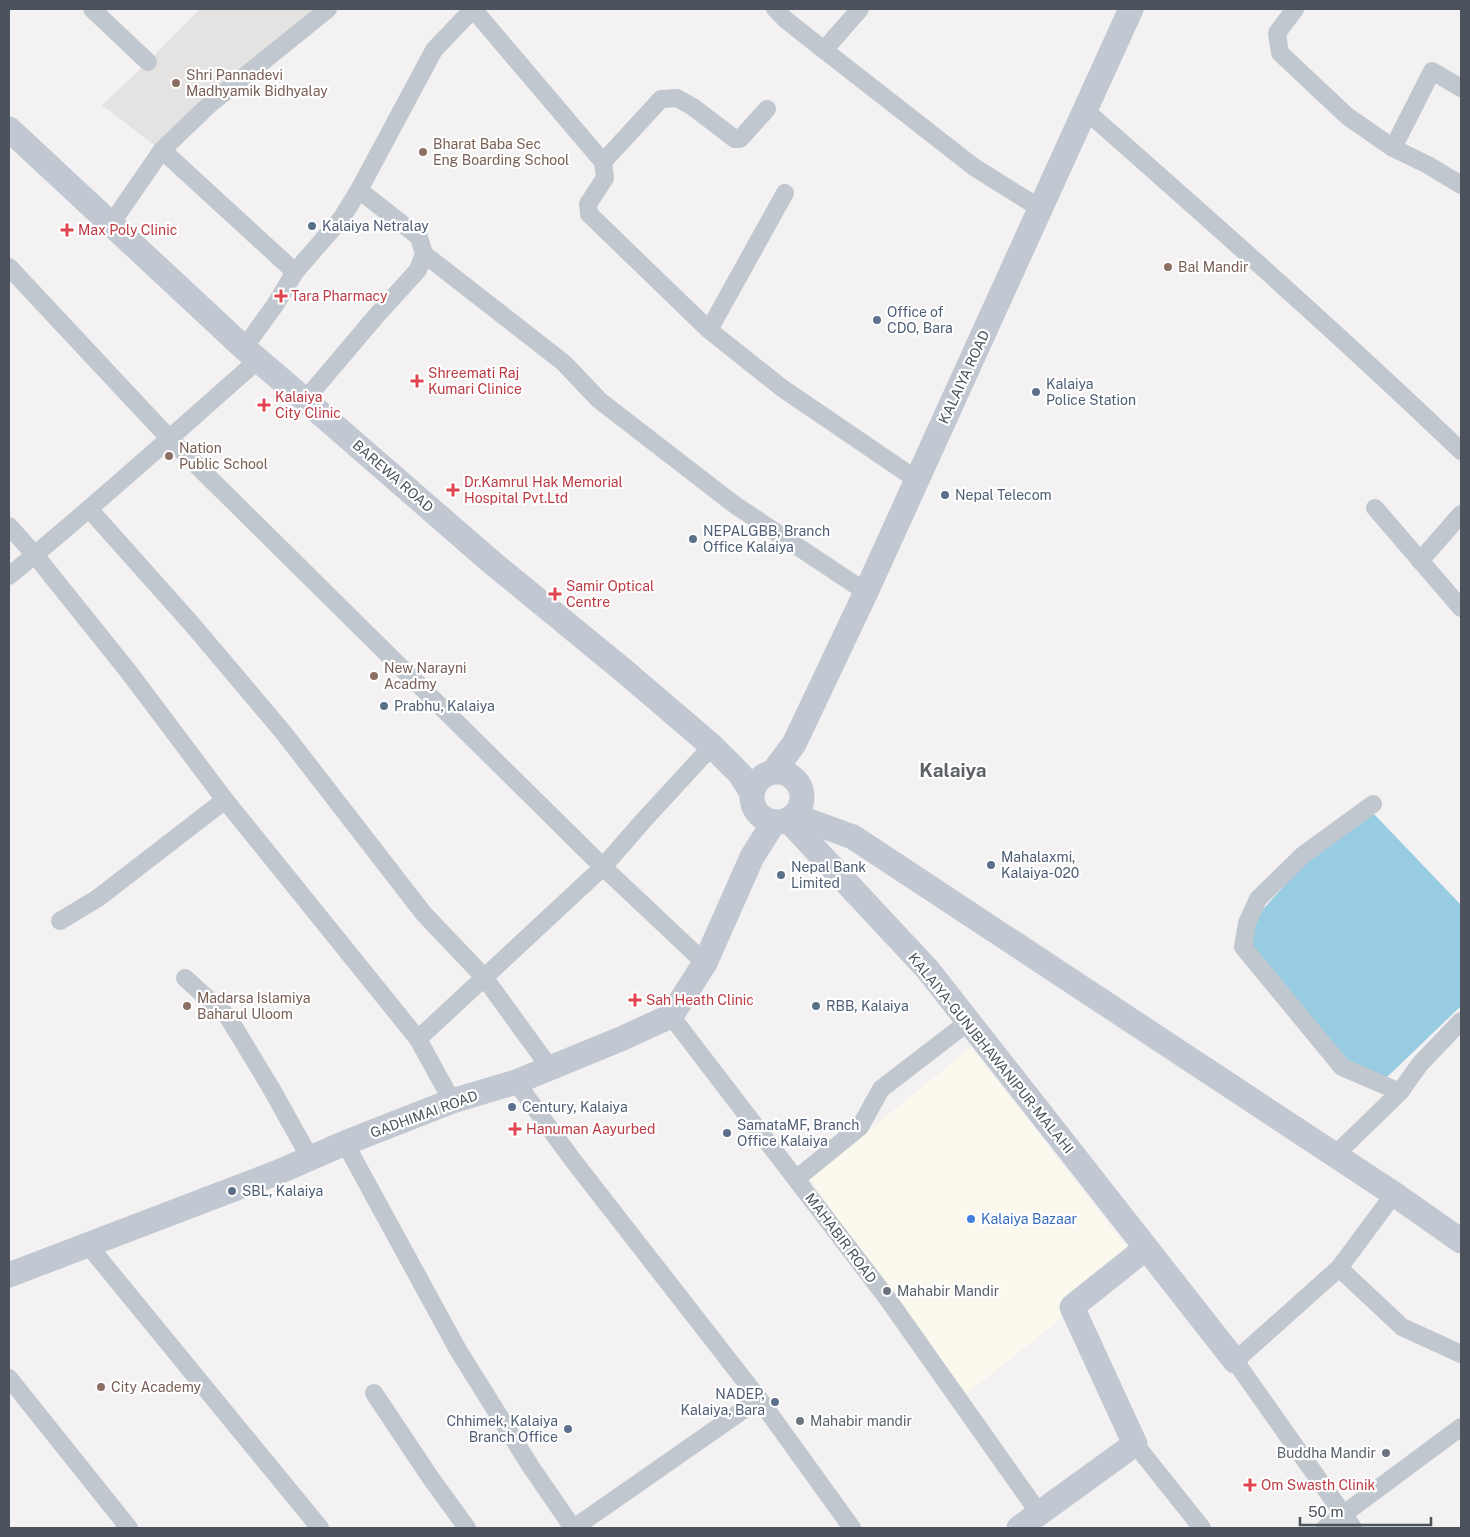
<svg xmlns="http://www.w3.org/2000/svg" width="1470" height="1537" font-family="'Public Sans',sans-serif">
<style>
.commercial{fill:#fbf8ee}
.education{fill:#e4e3e2}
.water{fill:#98cce2}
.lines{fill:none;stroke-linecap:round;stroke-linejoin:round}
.street{stroke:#c1c7ce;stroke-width:18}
.secondary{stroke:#c1c8d2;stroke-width:25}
.education-dot{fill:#8d6e63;stroke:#fff;stroke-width:2}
.service-dot{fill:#5c6f8a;stroke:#fff;stroke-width:2}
.health-dot{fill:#e0444e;stroke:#fff;stroke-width:2}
.shop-dot{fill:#3f7fe0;stroke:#fff;stroke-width:2}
.worship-dot{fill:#6b7280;stroke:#fff;stroke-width:2}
.labels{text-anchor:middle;stroke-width:4.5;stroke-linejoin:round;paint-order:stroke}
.education-label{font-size:14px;fill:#785e54;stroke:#fff;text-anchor:start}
.service-label{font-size:14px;fill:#4e5e75;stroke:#fff;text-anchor:start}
.health-label{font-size:14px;fill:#be3a42;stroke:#fff;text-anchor:start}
.street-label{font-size:14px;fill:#4b525c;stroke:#fff}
.shop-label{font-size:14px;fill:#366cbe;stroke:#fff;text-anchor:start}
.worship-label{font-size:14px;fill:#5b616d;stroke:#fff;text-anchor:start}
.district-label{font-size:19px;font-weight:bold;fill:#5e6165;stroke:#fff}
</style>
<rect width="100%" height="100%" fill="#f3f1f1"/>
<polygon class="commercial" points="971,1047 1136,1259 961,1398 810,1179"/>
<polygon class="education" points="200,9 324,9 159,149 102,105 148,62"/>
<polygon class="water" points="1373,813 1461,905 1461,1006 1385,1079 1344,1058 1249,944 1257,916 1304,864"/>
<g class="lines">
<g class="street">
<polyline points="92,9 148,62"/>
<polyline points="470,9 479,16 603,162 605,178 588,204 589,214 709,330 782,388 917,480"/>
<polyline points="775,9 786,20 824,50 974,167 1041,209"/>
<polyline points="1295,9 1277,33 1280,53 1347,116 1393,148 1428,165 1461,185"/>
<polyline points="824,50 860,9"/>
<path d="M1086 111C1213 223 1339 334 1461 451"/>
<polyline points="1393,148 1432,71 1461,88"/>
<polyline points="162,150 295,272"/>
<polyline points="603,162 661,99 677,98 693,107 735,139 740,139 767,109"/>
<polyline points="111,224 162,150 210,104 328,9"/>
<polyline points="424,254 564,363 599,400 735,505 866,592"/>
<polyline points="9,267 169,438 603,867 705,963"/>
<polyline points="709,330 785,193"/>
<polyline points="244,348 275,305 295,272 341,219 359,190 434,50 472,10"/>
<polyline points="305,400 377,315 418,270 424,254 419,237 359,190"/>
<polyline points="1375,508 1461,608"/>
<polyline points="90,510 190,622 283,732 424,914 484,977 550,1068"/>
<polyline points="9,526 35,555 128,671 225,800 418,1039 452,1101"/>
<polyline points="1420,561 1461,514"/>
<path d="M9 576C94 507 175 433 258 360"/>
<polyline points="1373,804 1303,855 1258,899 1247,923 1243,947 1342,1067 1400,1092"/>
<polyline points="60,921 98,898 225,800"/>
<polyline points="185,978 228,1017 271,1088 310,1158"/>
<polyline points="671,1016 887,1298 1039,1513"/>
<polyline points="418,1039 603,867 643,821 712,746"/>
<polyline points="516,1082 572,1159 759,1399 852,1528"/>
<polyline points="345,1143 458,1350 531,1467 573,1528"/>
<polyline points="1334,1156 1400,1092 1420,1064 1461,1021"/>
<polyline points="796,1179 860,1127 881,1089 968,1022"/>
<polyline points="1394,1194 1339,1268 1402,1327 1461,1354"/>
<polyline points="88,1245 320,1528"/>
<polyline points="1339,1268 1235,1361 1353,1528"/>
<polyline points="9,1378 129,1528"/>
<polyline points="374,1393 430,1477 467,1528"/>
<polyline points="1135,1444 1202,1528"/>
<polyline points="574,1528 759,1399"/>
<polyline points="1325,1528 1461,1427"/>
</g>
<g class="secondary">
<polyline points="9,129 244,348 305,400 489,560 623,670 712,746 740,774 752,793"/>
<circle cx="777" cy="797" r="25"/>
<polyline points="773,772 794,744 866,592 1131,9"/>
<polyline points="795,816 853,837 1394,1194 1461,1241"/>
<polyline points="788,820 928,970 1235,1361"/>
<polyline points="9,1275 276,1173 345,1143 452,1101 516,1082 623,1038 671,1016 705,963 752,857 774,822"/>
<polyline points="1019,1528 1135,1444 1072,1307 1146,1248"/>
</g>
</g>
<g class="education-dot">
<circle cx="176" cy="83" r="5"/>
<circle cx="423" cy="152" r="5"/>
<circle cx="1168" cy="267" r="5"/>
<circle cx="169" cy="456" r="5"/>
<circle cx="374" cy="676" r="5"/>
<circle cx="187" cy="1006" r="5"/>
<circle cx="101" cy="1387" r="5"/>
</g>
<g class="service-dot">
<circle cx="312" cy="226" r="5"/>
<circle cx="877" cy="320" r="5"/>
<circle cx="1036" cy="392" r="5"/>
<circle cx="945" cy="495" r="5"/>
<circle cx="693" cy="539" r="5"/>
<circle cx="384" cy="706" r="5"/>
<circle cx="991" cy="865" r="5"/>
<circle cx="781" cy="875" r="5"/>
<circle cx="816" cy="1006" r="5"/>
<circle cx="512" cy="1107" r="5"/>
<circle cx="727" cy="1133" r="5"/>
<circle cx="232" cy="1191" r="5"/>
<circle cx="775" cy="1402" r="5"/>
<circle cx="568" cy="1429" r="5"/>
</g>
<g class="health-dot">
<path d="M64.5 222.5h5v5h5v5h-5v5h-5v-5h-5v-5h5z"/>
<path d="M278.5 288.5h5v5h5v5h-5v5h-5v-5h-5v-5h5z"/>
<path d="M414.5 373.5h5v5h5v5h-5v5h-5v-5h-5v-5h5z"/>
<path d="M261.5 397.5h5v5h5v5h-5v5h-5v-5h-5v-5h5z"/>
<path d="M450.5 482.5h5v5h5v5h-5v5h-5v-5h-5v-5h5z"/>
<path d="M552.5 586.5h5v5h5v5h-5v5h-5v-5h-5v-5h5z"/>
<path d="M632.5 992.5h5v5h5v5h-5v5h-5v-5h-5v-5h5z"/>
<path d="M512.5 1121.5h5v5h5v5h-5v5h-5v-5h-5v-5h5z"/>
<path d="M1247.5 1477.5h5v5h5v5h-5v5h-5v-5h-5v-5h5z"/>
</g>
<circle class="shop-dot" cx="971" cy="1219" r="5"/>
<g class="worship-dot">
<circle cx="887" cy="1291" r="5"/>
<circle cx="800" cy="1421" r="5"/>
<circle cx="1386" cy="1453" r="5"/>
</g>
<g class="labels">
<g class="education-label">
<text x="186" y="80">Shri Pannadevi<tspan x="186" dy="16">Madhyamik Bidhyalay</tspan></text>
<text x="433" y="149">Bharat Baba Sec<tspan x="433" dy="16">Eng Boarding School</tspan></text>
<text x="1178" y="272">Bal Mandir</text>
<text x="179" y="453">Nation<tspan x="179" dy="16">Public School</tspan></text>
<text x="384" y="673">New Narayni<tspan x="384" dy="16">Acadmy</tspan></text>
<text x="197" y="1003">Madarsa Islamiya<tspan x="197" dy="16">Baharul Uloom</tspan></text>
<text x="111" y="1392">City Academy</text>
</g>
<g class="service-label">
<text x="322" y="231">Kalaiya Netralay</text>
<text x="887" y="317">Office of<tspan x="887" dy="16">CDO, Bara</tspan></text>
<text x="1046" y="389">Kalaiya<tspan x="1046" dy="16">Police Station</tspan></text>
<text x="955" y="500">Nepal Telecom</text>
<text x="703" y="536">NEPALGBB, Branch<tspan x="703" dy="16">Office Kalaiya</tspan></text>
<text x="394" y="711">Prabhu, Kalaiya</text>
<text x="1001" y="862">Mahalaxmi,<tspan x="1001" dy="16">Kalaiya-020</tspan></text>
<text x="791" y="872">Nepal Bank<tspan x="791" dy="16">Limited</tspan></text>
<text x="826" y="1011">RBB, Kalaiya</text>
<text x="522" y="1112">Century, Kalaiya</text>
<text x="737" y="1130">SamataMF, Branch<tspan x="737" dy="16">Office Kalaiya</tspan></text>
<text x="242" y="1196">SBL, Kalaiya</text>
<text x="765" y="1399" text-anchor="end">NADEP,<tspan x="765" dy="16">Kalaiya, Bara</tspan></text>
<text x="558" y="1426" text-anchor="end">Chhimek, Kalaiya<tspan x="558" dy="16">Branch Office</tspan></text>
</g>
<g class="health-label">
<text x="78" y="235">Max Poly Clinic</text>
<text x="291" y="301">Tara Pharmacy</text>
<text x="428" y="378">Shreemati Raj<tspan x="428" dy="16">Kumari Clinice</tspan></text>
<text x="275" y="402">Kalaiya<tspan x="275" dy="16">City Clinic</tspan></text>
<text x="464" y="487">Dr.Kamrul Hak Memorial<tspan x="464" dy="16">Hospital Pvt.Ltd</tspan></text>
<text x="566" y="591">Samir Optical<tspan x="566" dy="16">Centre</tspan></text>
<text x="646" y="1005">Sah Heath Clinic</text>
<text x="526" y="1134">Hanuman Aayurbed</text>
<text x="1261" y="1490">Om Swasth Clinik</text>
</g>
<g class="street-label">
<text transform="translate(964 377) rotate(-65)" y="5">KALAIYA ROAD</text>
<text transform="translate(393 476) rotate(41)" y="5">BAREWA ROAD</text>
<text transform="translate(991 1053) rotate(51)" y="5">KALAIYA-GUNJBHAWANIPUR-MALAHI</text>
<text transform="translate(424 1114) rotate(-20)" y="5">GADHIMAI ROAD</text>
<text transform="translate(841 1238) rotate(53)" y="5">MAHABIR ROAD</text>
</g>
<g class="shop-label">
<text x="981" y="1224">Kalaiya Bazaar</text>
</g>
<g class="worship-label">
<text x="897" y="1296">Mahabir Mandir</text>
<text x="810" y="1426">Mahabir mandir</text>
<text x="1376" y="1458" text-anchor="end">Buddha Mandir</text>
</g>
<g class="district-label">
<text x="953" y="777">Kalaiya</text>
</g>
</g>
<rect width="1470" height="1537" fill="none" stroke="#4b525c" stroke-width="20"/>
<path d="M1300 1517v8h131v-8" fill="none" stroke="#4b525c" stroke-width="2.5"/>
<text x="1308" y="1517" font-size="15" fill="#4b525c" stroke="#ffffff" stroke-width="4" paint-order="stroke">50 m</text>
</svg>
